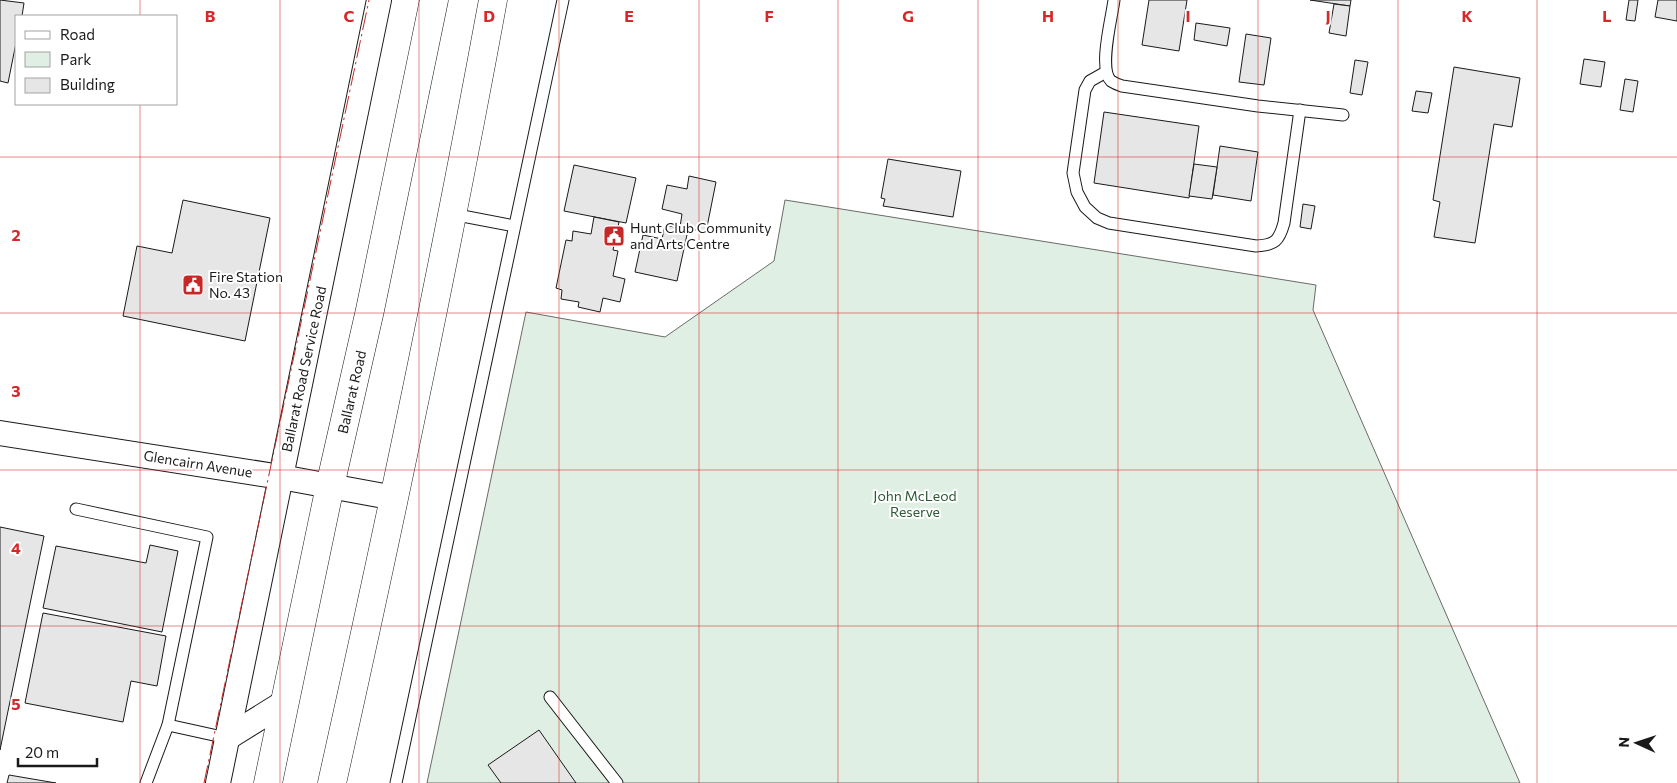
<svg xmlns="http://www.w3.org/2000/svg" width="1677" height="783" font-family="Commissioner,sans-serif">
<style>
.green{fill:#e0efe3;stroke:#6a6a6a}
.building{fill:#e6e6e6;stroke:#1a1a1a}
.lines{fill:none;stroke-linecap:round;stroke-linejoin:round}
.lane-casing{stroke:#1a1a1a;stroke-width:13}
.street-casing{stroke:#1a1a1a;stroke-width:26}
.highway-casing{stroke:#1a1a1a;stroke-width:29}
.lane{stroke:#fff;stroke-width:11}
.street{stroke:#fff;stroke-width:24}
.highway{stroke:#fff;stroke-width:28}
.power{stroke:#c62828;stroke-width:1;stroke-dasharray:18 4 2.5 4;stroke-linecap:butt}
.grid{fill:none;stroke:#d62828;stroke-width:1;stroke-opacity:0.55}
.labels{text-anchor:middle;stroke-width:4;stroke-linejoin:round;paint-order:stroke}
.poi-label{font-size:14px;fill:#1a1a1a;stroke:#fff;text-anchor:start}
.street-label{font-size:14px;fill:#1a1a1a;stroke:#fff}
.park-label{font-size:14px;fill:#2b5a34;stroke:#fff}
.grid-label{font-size:16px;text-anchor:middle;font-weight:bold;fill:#d62828;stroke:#fff;stroke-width:4;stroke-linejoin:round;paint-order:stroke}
</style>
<rect width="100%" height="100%" fill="#fff"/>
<polygon class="green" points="785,200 1316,285 1313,310 1520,783 427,783 526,312 665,337 774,261"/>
<g class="building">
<polygon points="0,0 24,3 22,16 16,16 16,43 8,83 0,81"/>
<polygon points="1149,0 1187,0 1179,51 1142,45"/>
<polygon points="1310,0 1351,0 1350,6"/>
<polygon points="1629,0 1638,0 1635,21 1626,20"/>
<polygon points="1658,0 1677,0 1677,21 1655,17"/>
<polygon points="1334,4 1350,6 1346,36 1329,33"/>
<polygon points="1196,23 1230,28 1227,46 1194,40"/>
<polygon points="1246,34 1271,38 1264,85 1239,82"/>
<polygon points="1584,59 1605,62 1601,87 1580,84"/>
<polygon points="1355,60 1368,62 1362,95 1350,93"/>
<polygon points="1454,67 1520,78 1512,127 1494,124 1475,243 1434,237 1440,202 1433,200"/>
<polygon points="1625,79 1638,81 1633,112 1620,110"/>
<polygon points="1416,91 1432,93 1428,113 1412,111"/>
<polygon points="1104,112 1199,126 1189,198 1094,183"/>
<polygon points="1220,146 1258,152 1251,201 1213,195"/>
<polygon points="888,159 961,171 953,217 883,206 885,199 881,198"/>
<polygon points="1194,164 1217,167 1212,199 1189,196"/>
<polygon points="574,165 636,178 626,223 564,211"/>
<polygon points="689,176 716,182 706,232 680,227 682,214 662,209 667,185 687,189"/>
<polygon points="183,200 270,218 245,341 123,316 137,246 172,253"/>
<polygon points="1303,204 1315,206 1311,229 1300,227"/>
<polygon points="594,217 619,222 613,250 618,251 613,276 625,279 620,302 603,298 600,312 578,307 579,302 561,299 562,290 556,288 566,240 572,241 573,231 591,234"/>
<polygon points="665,225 688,230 677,281 635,272 643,235 662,239"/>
<polygon points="0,527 44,536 0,750"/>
<polygon points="150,545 178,551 162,632 43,608 56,546 146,563"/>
<polygon points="43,613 166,636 157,686 131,681 123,722 25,703"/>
<polygon points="539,730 576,783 501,783 488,765"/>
<polygon points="9,775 56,783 7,783"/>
</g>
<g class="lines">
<g class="lane-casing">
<g id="lane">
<path d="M1114 0C1112 17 1098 69 1111 81 1114 83 1119 85 1122 86L1258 106 1343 115"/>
<path d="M1106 72 1090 81 1085 90 1073 173 1077 192 1085 207 1097 218 1109 223 1256 246C1275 245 1279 241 1284 223L1300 110"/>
<polyline points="452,214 514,226"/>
<polyline points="76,509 207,537 168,725 146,783"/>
<polyline points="550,697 617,783"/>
<polyline points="168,725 227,738"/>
<polyline points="396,783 563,0"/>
</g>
</g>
<g class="street-casing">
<g id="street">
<polyline points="0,433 281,477 395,498"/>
<polyline points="227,738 285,702"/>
<polyline points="218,783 379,0"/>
</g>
</g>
<g class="highway-casing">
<g id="highway">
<polyline points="268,783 330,486 370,310 434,0"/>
<path d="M332 783C390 523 445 262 493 0"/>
</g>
</g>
<use href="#lane" class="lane"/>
<use href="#street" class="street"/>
<use href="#highway" class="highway"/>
<polyline class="power" points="204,783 369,0"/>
</g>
<path class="grid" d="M140 0V16M280 0V783M419 0V783M559 0V783M699 0V783M838 0V783M978 0V783M1118 0V783M1258 0V783M1398 0V783M1537 0V783M140 104V783M0 157H1677M0 313H1677M0 470H1677M0 626H1677"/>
<defs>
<g id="civic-square" transform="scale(1.125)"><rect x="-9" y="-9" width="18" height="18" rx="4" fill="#c62828" stroke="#fff"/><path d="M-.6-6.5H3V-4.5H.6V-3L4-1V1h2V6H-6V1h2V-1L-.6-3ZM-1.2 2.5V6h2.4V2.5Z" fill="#fff"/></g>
</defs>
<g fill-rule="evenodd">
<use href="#civic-square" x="614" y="236"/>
<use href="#civic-square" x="193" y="285"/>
</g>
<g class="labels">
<g class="poi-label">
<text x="630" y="233">Hunt Club Community<tspan x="630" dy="16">and Arts Centre</tspan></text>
<text x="209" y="282">Fire Station<tspan x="209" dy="16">No. 43</tspan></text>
</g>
<g class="street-label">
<text transform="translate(304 369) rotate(-78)" y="5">Ballarat Road Service Road</text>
<text transform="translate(352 392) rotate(-77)" y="5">Ballarat Road</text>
<text transform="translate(198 464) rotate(9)" y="5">Glencairn Avenue</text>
</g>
<g class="park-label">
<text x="915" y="501">John McLeod<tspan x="915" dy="16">Reserve</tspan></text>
</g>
</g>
<g class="grid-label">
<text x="210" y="22">B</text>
<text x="349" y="22">C</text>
<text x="489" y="22">D</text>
<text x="629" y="22">E</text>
<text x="769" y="22">F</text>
<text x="908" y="22">G</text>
<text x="1048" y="22">H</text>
<text x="1188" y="22">I</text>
<text x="1328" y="22">J</text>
<text x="1467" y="22">K</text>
<text x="1607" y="22">L</text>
<text x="16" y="241">2</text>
<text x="16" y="397">3</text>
<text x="16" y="554">4</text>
<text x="16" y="710">5</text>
</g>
<rect x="15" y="15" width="162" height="90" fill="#ffffff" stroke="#a3a3a3"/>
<rect x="25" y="31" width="25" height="8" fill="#ffffff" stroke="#a3a3a3"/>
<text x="60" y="40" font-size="15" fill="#1a1a1a">Road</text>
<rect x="25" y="52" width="25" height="15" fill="#e0efe3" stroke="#a3a3a3"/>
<text x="60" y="65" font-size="15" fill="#1a1a1a">Park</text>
<rect x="25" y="78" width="25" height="15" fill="#e6e6e6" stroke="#a3a3a3"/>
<text x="60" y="90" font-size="15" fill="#1a1a1a">Building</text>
<g transform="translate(1637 743) rotate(273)" stroke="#ffffff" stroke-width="4" paint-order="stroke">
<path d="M0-4L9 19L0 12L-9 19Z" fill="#1a1a1a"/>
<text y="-8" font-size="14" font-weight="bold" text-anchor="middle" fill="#1a1a1a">N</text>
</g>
<path d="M18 758v8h79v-8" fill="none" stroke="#1a1a1a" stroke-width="2.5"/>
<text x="25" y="758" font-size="15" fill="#1a1a1a" stroke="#ffffff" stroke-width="4" paint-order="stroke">20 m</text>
</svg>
